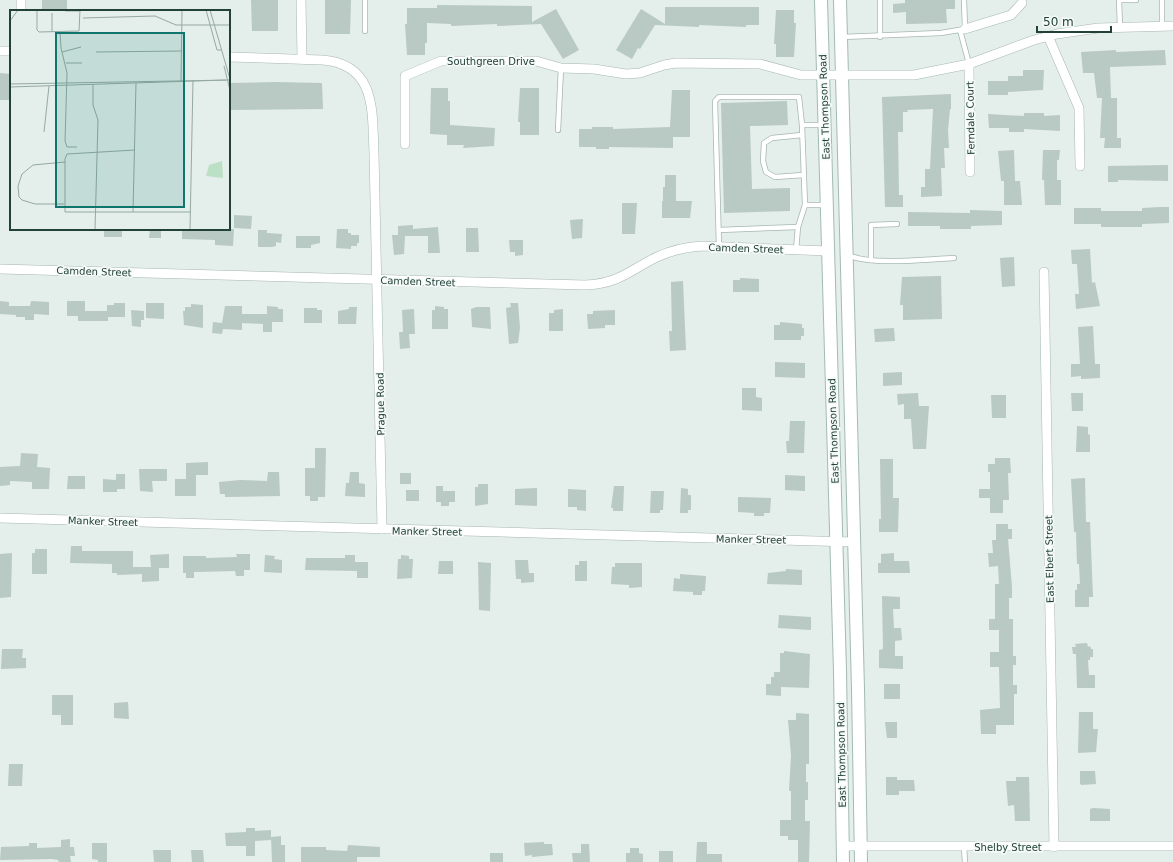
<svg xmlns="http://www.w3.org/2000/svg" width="1173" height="862" font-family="'DejaVu Sans',sans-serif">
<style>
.building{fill:#b9c9c3}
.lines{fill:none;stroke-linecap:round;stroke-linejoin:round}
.lane-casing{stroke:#a6b7b1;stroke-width:6}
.street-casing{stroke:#a6b7b1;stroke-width:10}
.secondary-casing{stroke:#a2bbb2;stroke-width:14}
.lane{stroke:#fff;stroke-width:4.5}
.street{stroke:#fff;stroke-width:9}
.secondary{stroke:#fff;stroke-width:12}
.labels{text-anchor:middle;stroke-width:3.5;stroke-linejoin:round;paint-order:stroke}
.street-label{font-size:10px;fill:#224139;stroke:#f5faf8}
.inset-road{fill:none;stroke:#96a9a3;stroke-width:1}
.view{fill:#0f766e;fill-opacity:0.15;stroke:#0f766e;stroke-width:2}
.inset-edge{fill:none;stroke:#224139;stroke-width:2}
</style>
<rect width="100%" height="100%" fill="#e4eeea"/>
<g class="building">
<rect x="42" y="0" width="25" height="11"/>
<polygon points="251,0 278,0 278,31 252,31"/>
<polygon points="325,0 351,0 350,34 325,34"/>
<polygon points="905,0 955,0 955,9 946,9 947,23 906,24 906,12 893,13 893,4 905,3"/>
<polygon points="437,5 532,6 532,22 556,9 579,50 563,59 541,24 497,26 497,24 451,26 451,24 427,23 427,43 425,43 425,55 407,55 405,24 407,24 407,8 437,8"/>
<polygon points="665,7 759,7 759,25 746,25 746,27 699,25 699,27 655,25 640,49 638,48 632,59 616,50 641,9 665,24"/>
<polygon points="776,10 794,10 794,23 796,23 794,57 776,57 776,44 774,44"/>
<polygon points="1116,50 1116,52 1165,50 1166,65 1110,67 1111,98 1117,98 1117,138 1121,138 1121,148 1104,148 1105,138 1100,138 1102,98 1097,98 1094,73 1083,73 1081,52"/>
<polygon points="1023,70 1044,70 1043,90 1008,92 1008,95 988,95 988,81 1008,81 1008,76 1023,76"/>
<polygon points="0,73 11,74 11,100 0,100"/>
<polygon points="276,82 322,83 323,109 229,110 229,83"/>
<polygon points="431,88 448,88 448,101 450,101 450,125 495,128 494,146 463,148 464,145 447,145 447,135 430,134"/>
<polygon points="520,88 539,88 539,135 520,135 520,122 518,122"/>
<polygon points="672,90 690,90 690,137 673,137 673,148 609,147 609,149 596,149 596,147 579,147 579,129 592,129 592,127 613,127 613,129 670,127"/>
<polygon points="951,94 951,109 950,109 948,130 949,148 944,148 945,168 941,168 942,196 921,197 921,187 925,187 925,169 930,169 933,109 907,110 908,112 903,112 903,132 898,132 899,195 903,195 903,207 885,207 882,97"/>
<polygon points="787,101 788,125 750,126 752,189 790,188 790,211 724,213 721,103"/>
<polygon points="1024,113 1044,113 1044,116 1060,115 1060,131 1024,129 1024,132 1009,132 1009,128 989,128 988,114 1024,116"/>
<polygon points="1014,150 1015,181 1020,181 1022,205 1004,205 1004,181 1001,181 998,151"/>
<polygon points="1043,150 1060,150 1059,160 1057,160 1057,180 1061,180 1061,205 1045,205 1044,180 1042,180"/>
<polygon points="1168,165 1168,181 1118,180 1118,182 1108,182 1108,166"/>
<polygon points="665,175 676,175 676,201 692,201 690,218 662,218 662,201 663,201 663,187 665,187"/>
<polygon points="622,203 637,203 635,234 622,234"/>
<polygon points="1160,207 1169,207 1169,223 1142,224 1142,227 1101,227 1101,224 1074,224 1074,208 1101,208 1101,211 1142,211 1142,208"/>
<polygon points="970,210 1002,211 1002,225 971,226 971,229 940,229 940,226 908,226 908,212 970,213"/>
<polygon points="234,215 252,216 251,229 234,228"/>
<polygon points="583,219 582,238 572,239 570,220"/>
<polygon points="413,225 413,229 438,227 440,253 428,253 428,236 405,236 404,254 394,255 392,235 398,235 398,226"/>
<polygon points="466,228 478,228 479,252 466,252"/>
<rect x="104" y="229" width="18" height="8"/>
<polygon points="150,229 161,229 161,238 149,238"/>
<polygon points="182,229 234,229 233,246 215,245 215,240 182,239"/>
<polygon points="337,229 348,229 348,233 351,233 351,235 359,235 359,243 357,243 357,246 351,246 351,249 336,248"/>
<polygon points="258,230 267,230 267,233 282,234 281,243 276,242 276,246 272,247 258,247"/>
<polygon points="296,236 320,236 320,243 311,245 311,248 296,248"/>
<polygon points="509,240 523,240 523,255 515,256 515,252 510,252"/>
<polygon points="1090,249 1092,283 1095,282 1100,306 1076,309 1075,294 1079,294 1077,264 1072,264 1071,250"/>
<polygon points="1014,257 1015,286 1002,287 1000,258"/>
<polygon points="941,276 942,319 903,320 903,305 900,305 902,277"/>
<polygon points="740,278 759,279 759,292 733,292 733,280 740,280"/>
<polygon points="683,281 686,350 670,351 669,331 672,331 671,286 671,282"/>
<polygon points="0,301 9,302 9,306 30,306 31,301 49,302 49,315 34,314 34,320 25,320 25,317 16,317 16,315 0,314"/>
<polygon points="67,301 85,301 85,311 107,311 107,305 114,305 114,303 125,303 125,317 108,317 108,321 78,321 78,316 67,316"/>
<polygon points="146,303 164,303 164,319 146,318"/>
<polygon points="510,303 518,303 520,328 518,343 509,344 506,308 511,307"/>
<polygon points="191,304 203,305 203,328 184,325 183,311 185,311 185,307 191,307"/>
<polygon points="225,306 242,306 242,314 267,314 267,306 278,307 278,309 283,309 283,322 272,322 272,332 263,332 263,324 242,323 242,330 223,329 222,334 212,333 213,322 222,323"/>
<polygon points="435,306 444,307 444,309 448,309 448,329 432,329 432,310 435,310"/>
<polygon points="349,307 357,307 356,324 338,324 338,311 349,309"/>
<polygon points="476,307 490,307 491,329 472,327 471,309"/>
<polygon points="304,308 317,308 317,310 322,310 322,323 304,323"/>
<polygon points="414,309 415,334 409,334 410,348 400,349 399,332 403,332 402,310"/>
<polygon points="563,309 563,331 549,331 549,313 554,313 554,310"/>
<polygon points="131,310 144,311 144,320 141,320 141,327 132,326"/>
<polygon points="615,310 615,325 605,325 605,328 588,329 587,314 593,314 593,311"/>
<polygon points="780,322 802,324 802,328 804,328 804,336 801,336 801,340 774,340 774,325 780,325"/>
<polygon points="1093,326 1095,364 1100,364 1100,378 1081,379 1081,376 1071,377 1071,364 1080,364 1078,327"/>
<polygon points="894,328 895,341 875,342 874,329"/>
<polygon points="775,362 805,363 805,378 775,377"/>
<polygon points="902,372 902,385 883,386 883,373"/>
<polygon points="742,388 756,388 756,397 762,398 762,411 742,410"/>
<polygon points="918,393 919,406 929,406 926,449 913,449 911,419 904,419 904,404 898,405 897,394"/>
<polygon points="1071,393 1083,393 1083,411 1072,411"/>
<polygon points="991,395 1006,395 1006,418 992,418"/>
<polygon points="790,421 805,421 804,453 787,453 786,441 789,441"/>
<polygon points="1077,426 1088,427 1088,434 1090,435 1090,452 1076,452"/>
<polygon points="315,448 326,448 325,497 318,497 318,501 310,501 310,496 305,496 305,468 315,468"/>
<polygon points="21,453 38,454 37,467 50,468 49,489 32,489 32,482 10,481 10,485 0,486 0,467 20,466"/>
<polygon points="995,458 1010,458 1011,473 1008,473 1009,500 1003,500 1003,513 990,513 990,498 979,498 979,489 990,489 990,472 988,472 988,464 995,464"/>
<polygon points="880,459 893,459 893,498 899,498 898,532 879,532 879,519 881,519"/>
<polygon points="208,462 208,475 196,475 196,496 175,496 175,479 186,479 186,463"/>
<polygon points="139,469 167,469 167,481 152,481 153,492 140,491"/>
<polygon points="268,472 279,472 280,496 225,497 225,494 220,494 219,482 240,480 267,481"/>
<polygon points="350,472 359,472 359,483 365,484 365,497 345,496 346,483 349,483"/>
<rect x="400" y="473" width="11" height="11"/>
<polygon points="116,474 125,474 125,489 117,489 117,492 103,492 103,479 116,480"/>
<polygon points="785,475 805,476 805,491 785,490"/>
<polygon points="68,476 85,476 85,489 67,489"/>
<polygon points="1085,478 1086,522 1090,522 1093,597 1089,597 1089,607 1075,607 1075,590 1077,590 1077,584 1080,584 1079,564 1077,564 1076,532 1074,532 1071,479"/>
<polygon points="478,484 488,484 488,504 475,506 475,487 478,487"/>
<polygon points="436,486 443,486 443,491 455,491 455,502 449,502 449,506 441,506 441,502 436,502"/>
<polygon points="614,486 624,486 623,511 613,511 613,508 611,508"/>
<polygon points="537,488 537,506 515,505 515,489"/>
<polygon points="681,488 688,489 688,495 691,495 691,510 688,510 688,513 680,513"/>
<polygon points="568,489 586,490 586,511 577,510 577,507 568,507"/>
<rect x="406" y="490" width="13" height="11"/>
<polygon points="651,491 664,491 663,510 660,510 660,513 650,513"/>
<polygon points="738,497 771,498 770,513 764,513 764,516 754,516 754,513 738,512"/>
<polygon points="996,524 1008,524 1008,529 1012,529 1012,539 1008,539 1012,587 1012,598 1009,598 1009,619 1013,619 1013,656 1016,656 1016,665 1013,665 1013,685 1017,685 1017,694 1014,694 1014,725 996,725 996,734 981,734 980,710 1000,708 999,667 990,667 990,652 999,652 999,630 989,630 989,619 995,619 995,584 999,584 998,566 989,567 988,553 993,553 992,540 996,540"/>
<polygon points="71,546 82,546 82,551 133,551 133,567 151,567 150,555 169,554 169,568 159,568 159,581 142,582 142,574 117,575 117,573 112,573 112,564 70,563"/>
<polygon points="35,549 47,549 47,574 32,574 32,553 35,553"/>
<polygon points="12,553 11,597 0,598 0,554"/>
<polygon points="894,553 894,561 909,561 910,573 878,573 878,563 881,563 881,554"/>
<polygon points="236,554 250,554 250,570 244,570 244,576 236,576 235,571 194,572 194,578 186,578 186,573 183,573 183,556 206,556 206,558 237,557"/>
<polygon points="265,555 275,556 274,559 282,560 282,573 264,572"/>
<polygon points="345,555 355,555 355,562 368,562 368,578 357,578 357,571 305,570 306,558 345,558"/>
<polygon points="401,555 409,556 409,559 413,559 412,578 397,579 398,559 401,559"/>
<polygon points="515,560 528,560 529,573 534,573 534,582 521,583 521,579 516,579"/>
<polygon points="439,561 453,561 453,574 438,574"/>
<polygon points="579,561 587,561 587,581 575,581 575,565 579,565"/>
<polygon points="478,562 491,563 490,611 479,610"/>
<polygon points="615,563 642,563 642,587 629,588 629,585 611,584 612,567 615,567"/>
<polygon points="786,569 802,570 802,585 767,584 768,573 786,571"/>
<polygon points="680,574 706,576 705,591 702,591 702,595 693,595 693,592 673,591 674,578 680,579"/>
<polygon points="882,596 900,597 900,609 893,609 894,628 901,628 902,640 895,641 895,656 903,656 903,669 879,668 879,650 883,649"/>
<polygon points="779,615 811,617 811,630 778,628"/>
<polygon points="1087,643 1088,647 1090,646 1091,649 1093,649 1093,657 1090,657 1090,660 1088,660 1089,675 1095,675 1095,688 1077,688 1076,654 1073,654 1072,647 1076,647 1075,644"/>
<polygon points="2,649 23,649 22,658 26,658 26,668 1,669"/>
<polygon points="784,651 810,654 809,688 781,687 781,696 766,695 766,684 771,684 771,677 774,677 774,672 780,672 780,653 784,653"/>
<rect x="884" y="684" width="16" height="15"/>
<polygon points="52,695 73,695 73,725 61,725 61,715 52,715"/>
<polygon points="128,702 129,719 114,718 114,703"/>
<polygon points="1079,712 1093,712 1093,729 1098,729 1096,752 1078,753"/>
<polygon points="796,713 809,714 809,764 806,764 806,782 808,782 808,800 805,800 805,821 810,821 809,862 798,862 798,840 788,840 788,836 780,836 780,820 791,820 791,791 789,791 791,755 788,720 796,720"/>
<polygon points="885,722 897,722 897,738 887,738"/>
<polygon points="9,764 23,764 22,786 8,786"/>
<polygon points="1080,771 1095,771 1096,784 1081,785 1080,783"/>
<polygon points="886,777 897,777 897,780 914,780 915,791 899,791 899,795 886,795"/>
<polygon points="1016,777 1029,777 1030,821 1015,821 1014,805 1008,806 1006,781 1016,781"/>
<polygon points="1093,808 1110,809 1110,821 1090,821 1090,809"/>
<polygon points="246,828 255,828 255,831 271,830 271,840 255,841 255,856 246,856 246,846 226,846 225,833 246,832"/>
<polygon points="281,836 281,845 285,845 285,862 272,862 271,837"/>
<polygon points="70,839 70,847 74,847 75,856 70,856 71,862 59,862 58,860 52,859 0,860 1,847 29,846 29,843 37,843 37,848 61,847 61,840"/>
<polygon points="544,842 544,844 552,844 553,855 532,857 532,855 525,856 524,843"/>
<polygon points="697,842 707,842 707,854 722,854 722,862 696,862"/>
<polygon points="92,843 107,843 107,862 98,862 98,860 92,859"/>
<polygon points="581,844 589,844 590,862 573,862 572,853 581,853"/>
<polygon points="348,845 380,847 380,857 357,857 357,862 301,862 301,847 326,847 326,850 347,851"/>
<polygon points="630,848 639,848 639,853 643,854 643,862 626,862 626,853 630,853"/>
<polygon points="153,850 171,850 171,862 154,862"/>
<polygon points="191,850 203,850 204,862 192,862"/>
<rect x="659" y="851" width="14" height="11"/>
<rect x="490" y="853" width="13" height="9"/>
</g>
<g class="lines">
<g class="lane-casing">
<g id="lane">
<polyline points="365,0 365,31"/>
<polyline points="880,0 880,37"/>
<polyline points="1162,0 1162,27"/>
<polyline points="1120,27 1119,0 1136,0"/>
<polyline points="960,30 969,64"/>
<polyline points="842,37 941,33 965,29 964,0"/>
<polyline points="802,125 805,205 825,205"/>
<polyline points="558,130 561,68"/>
<polyline points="802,135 772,138 764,143 763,161 766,172 775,177 804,175"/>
<polyline points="719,230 798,227"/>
<polyline points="719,247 715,101 719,97 799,97 802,125 824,125"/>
<polyline points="796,250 798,227 805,205"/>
<path d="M848 255C872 266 927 259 954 258"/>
<polyline points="871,260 871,225 897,224"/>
<polyline points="964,847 965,862"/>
</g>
</g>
<g class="street-casing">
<g id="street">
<polyline points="21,0 21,11"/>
<polyline points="301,0 302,59"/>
<polyline points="965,29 1011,15 1022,3"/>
<polyline points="1048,36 1079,108 1080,166"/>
<polyline points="0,51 11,51"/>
<path d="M229 57 322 60C377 64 372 112 374 153L382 529"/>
<polyline points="969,64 970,172"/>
<polyline points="405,144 405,76 441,61 536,61 561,68 594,69 626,74 640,73 664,65 676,63 760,64 801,75 914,75 969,64 1034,40 1057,34 1098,28 1173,26"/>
<path d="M0 269 585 285C619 284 630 270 657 257 672 250 686 247 702 246L828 251"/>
<polyline points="1044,272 1054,847"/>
<polyline points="0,518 854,542"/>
<polyline points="842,846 1173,846"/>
</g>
</g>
<g class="secondary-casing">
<g id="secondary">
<polyline points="821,0 840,671 843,862"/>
<polyline points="840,0 858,689 861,862"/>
</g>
</g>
<use href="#lane" class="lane"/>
<use href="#street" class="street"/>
<use href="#secondary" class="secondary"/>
</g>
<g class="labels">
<g class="street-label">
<text x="491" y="65">Southgreen Drive</text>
<text transform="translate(824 107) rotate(-92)" y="4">East Thompson Road</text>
<text transform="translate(970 118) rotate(-91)" y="4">Ferndale Court</text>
<text transform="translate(746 248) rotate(2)" y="4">Camden Street</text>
<text transform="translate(94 271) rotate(2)" y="4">Camden Street</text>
<text transform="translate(418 281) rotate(2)" y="4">Camden Street</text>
<text transform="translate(380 404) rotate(-91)" y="4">Prague Road</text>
<text transform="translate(833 431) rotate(-92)" y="4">East Thompson Road</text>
<text transform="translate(103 521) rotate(2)" y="4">Manker Street</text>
<text transform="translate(427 531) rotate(1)" y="4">Manker Street</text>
<text transform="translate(751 539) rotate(1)" y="4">Manker Street</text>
<text transform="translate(1049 559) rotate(-91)" y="4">East Elbert Street</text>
<text transform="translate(841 755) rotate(-91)" y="4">East Thompson Road</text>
<text x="1008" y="851">Shelby Street</text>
</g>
</g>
<g transform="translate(10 10)">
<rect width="220" height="220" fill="#e4eeea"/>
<path d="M212 151 213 168 196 166 199 155Z" fill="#bce0c6"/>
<path class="inset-road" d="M27 0V20L29 22 69 21 70 0M196 0 207 40H211M200 0 220 69M55 1H70M42 3V22M73 8 145 6 166 15H220M0 11 8 0M50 22 51 38 57 63 55 131 57 137H67M52 42 71 37M86 42 172 41M56 53H72M214 56 220 80M171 72 172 0M0 74 220 70M83 74V95L88 110 85 220M0 77 216 70M34 122 39 76M125 140 57 144 55 149V202H181M54 194H25L12 190 9 187 8 176 12 164 23 155 55 152M123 202 126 73M180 220 183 70"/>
<path class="view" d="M46 23H174V197H46Z"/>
<rect width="220" height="220" class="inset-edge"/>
</g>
<path d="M1037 26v6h74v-6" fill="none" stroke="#224139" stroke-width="2"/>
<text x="1043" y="26" font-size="12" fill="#224139" stroke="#f5faf8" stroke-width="3" paint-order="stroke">50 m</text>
</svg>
